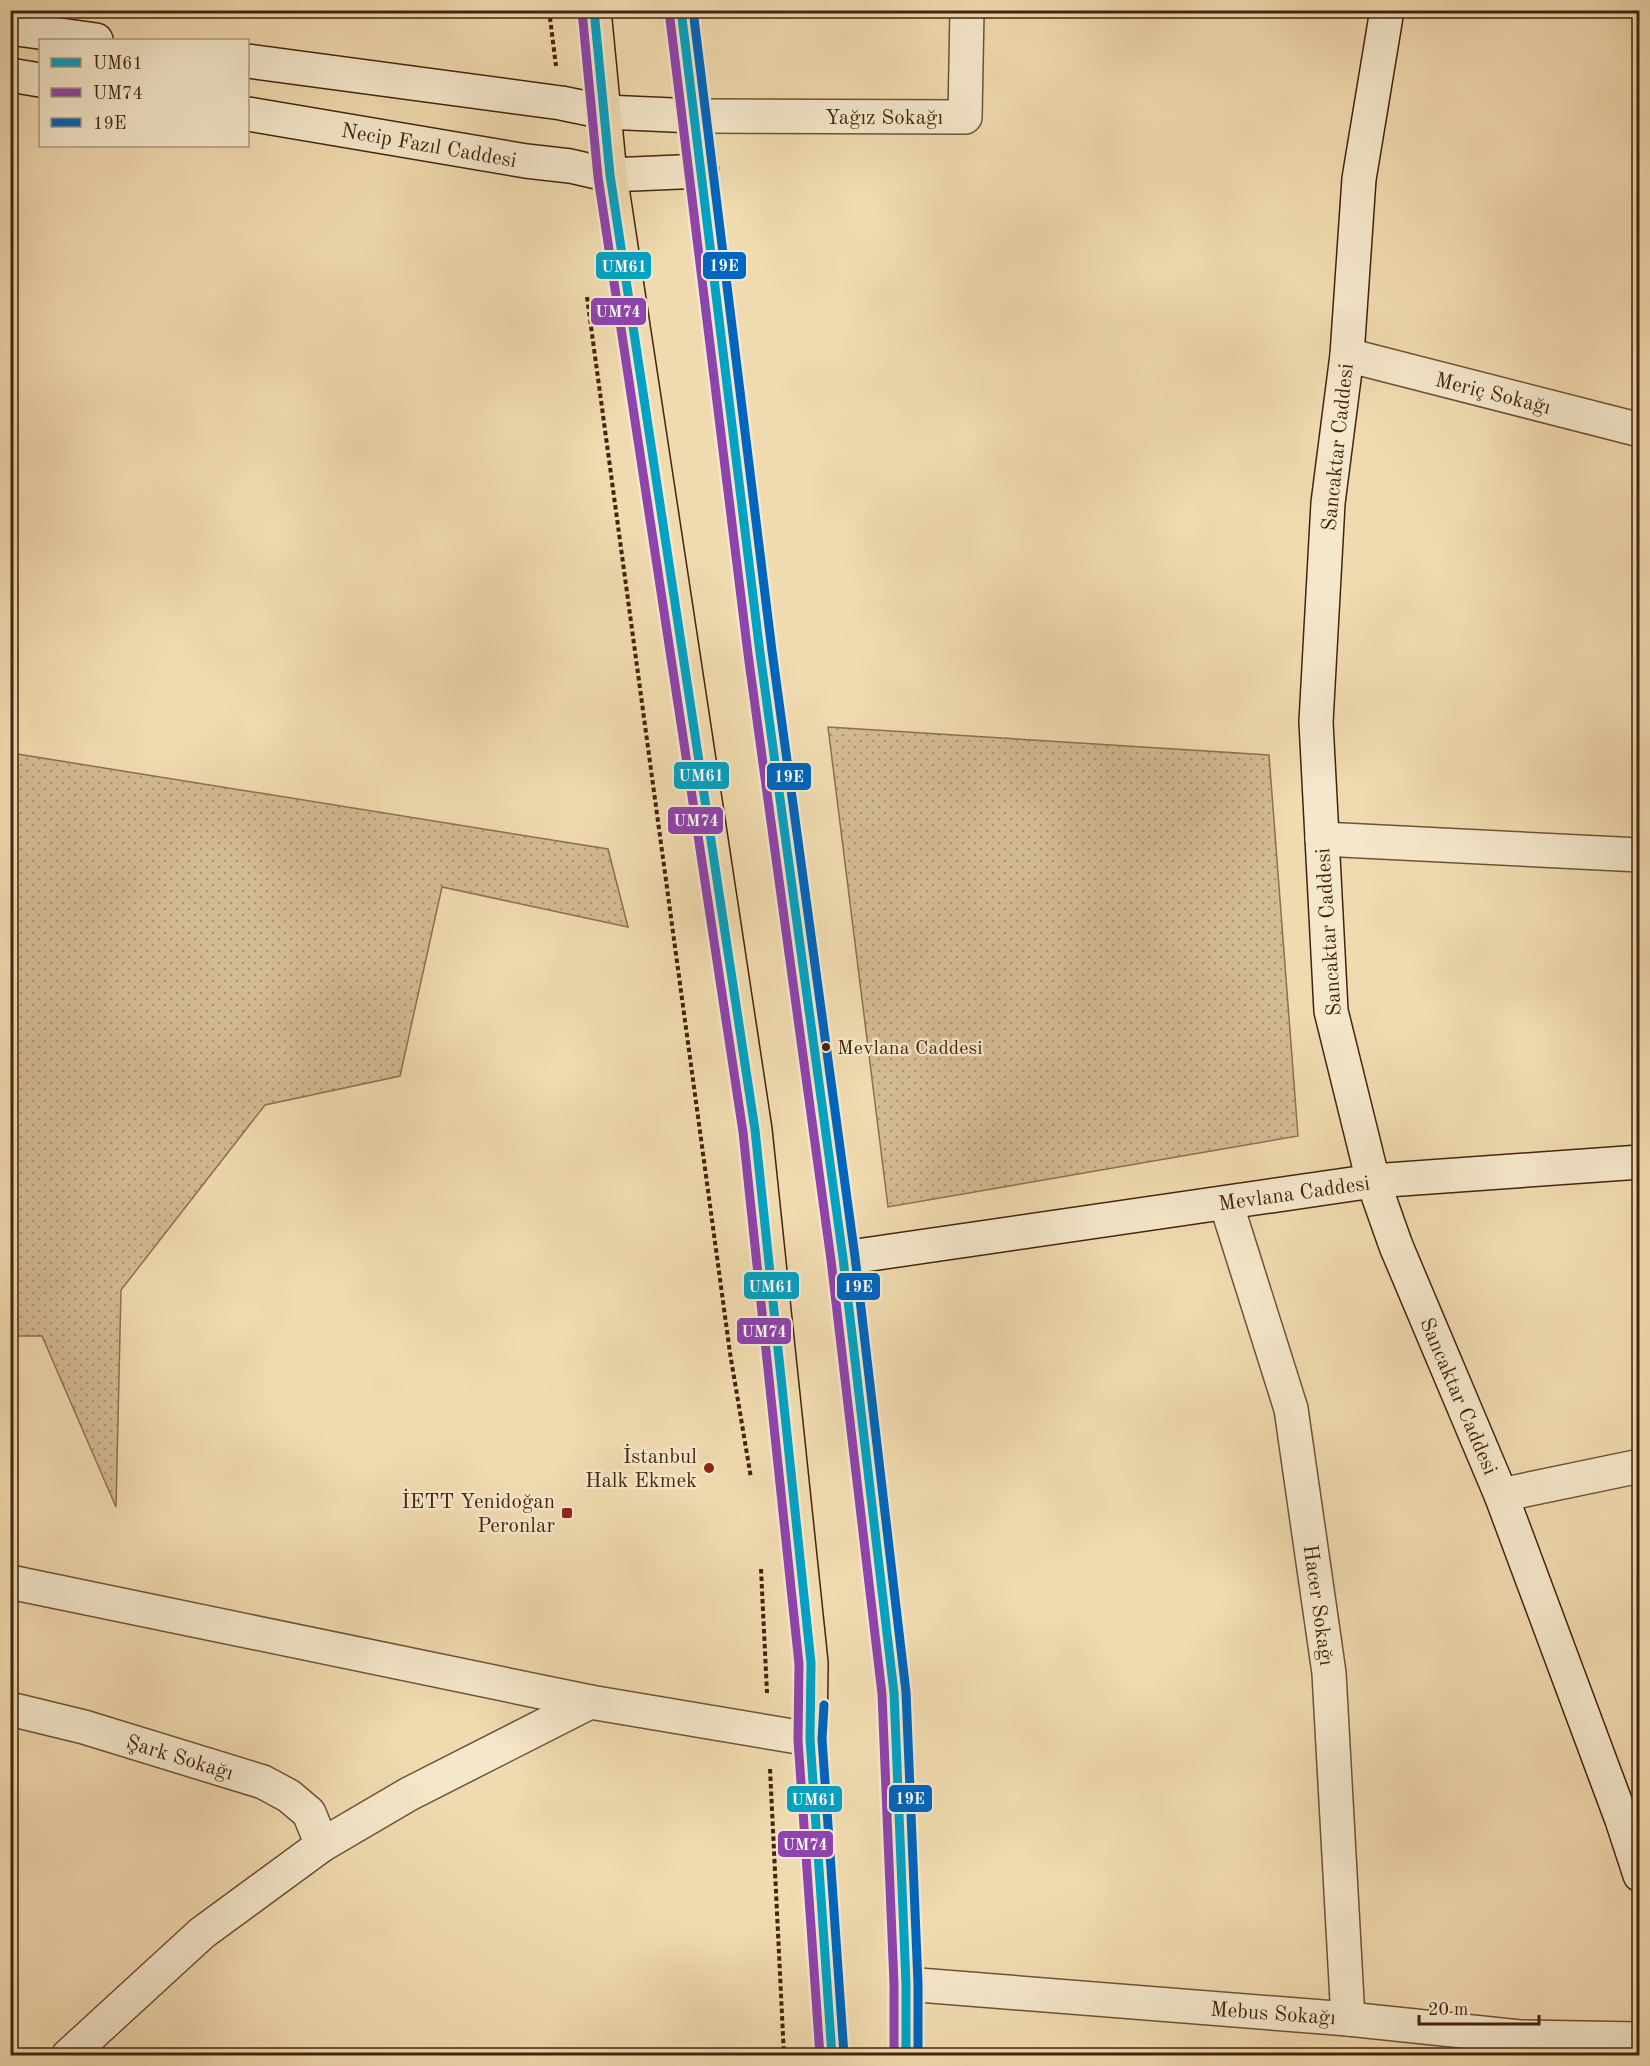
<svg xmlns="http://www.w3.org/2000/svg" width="1650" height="2066" font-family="'Old Standard TT',serif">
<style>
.grass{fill:url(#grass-dots);stroke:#8c7051;stroke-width:1.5}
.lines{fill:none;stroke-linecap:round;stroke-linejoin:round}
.street-casing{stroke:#6f5236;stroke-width:36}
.secondary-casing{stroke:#44240e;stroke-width:36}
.primary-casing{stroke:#44240e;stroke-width:36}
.path{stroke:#44240e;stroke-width:4;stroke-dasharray:4.5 3;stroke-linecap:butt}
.street{stroke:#f5e7cb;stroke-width:33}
.secondary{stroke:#f5e7cb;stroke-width:33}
.primary{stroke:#f0daaf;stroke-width:33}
.bus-1-casing{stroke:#f5e7cb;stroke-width:14}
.bus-2-casing{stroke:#f5e7cb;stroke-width:14}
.bus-3-casing{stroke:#f5e7cb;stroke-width:14}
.bus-1{stroke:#03a2c4;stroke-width:9}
.bus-2{stroke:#8e44ad;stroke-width:9}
.bus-3{stroke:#0065bd;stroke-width:9}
.bus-dot{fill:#44240e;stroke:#f5e7cb;stroke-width:2}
.poi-dot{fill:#8f2418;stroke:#f5e7cb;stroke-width:2}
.labels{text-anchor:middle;stroke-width:4.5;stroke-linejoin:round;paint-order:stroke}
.bus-label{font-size:20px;fill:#44240e;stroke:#f5e7cb;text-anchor:start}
.street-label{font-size:21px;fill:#44240e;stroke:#f5e7cb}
.poi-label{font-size:21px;fill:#44240e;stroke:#f5e7cb;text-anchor:end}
.line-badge{stroke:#f5e7cb;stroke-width:2}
.badge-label{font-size:16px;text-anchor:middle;font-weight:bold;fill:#fff}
</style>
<defs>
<pattern id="grass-dots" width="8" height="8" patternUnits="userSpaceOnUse" patternTransform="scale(1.5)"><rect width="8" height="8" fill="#d3bb94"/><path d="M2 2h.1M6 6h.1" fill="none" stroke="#ad9877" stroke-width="1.8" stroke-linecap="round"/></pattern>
</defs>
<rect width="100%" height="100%" fill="#f0daaf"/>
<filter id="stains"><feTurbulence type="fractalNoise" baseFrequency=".00333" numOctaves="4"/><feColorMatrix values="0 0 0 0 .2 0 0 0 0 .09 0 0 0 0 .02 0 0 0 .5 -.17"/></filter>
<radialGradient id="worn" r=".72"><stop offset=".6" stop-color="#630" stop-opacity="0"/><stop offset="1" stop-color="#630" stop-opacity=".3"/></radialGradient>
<g class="grass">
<polygon points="828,727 1269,755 1298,1136 888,1207"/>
<polygon points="11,753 608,849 628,927 442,887 400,1076 265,1105 121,1290 116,1507 42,1336 11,1336"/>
</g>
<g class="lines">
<g class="street-casing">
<g id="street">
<polyline points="695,116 965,117 967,10"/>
<polyline points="1347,355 1640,430"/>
<polyline points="1322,839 1640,855"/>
<polyline points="1226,1203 1291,1409 1329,1673 1348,2019"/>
<polyline points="1501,1495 1640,1466"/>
<polyline points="10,1582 590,1702"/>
<polyline points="10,1709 84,1727 263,1782 289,1796 309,1813 322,1845"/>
<polyline points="906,1984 1348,2019 1520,2037 1640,2039"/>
<polyline points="68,2056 202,1933 322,1845 409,1794 590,1702 810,1739"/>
</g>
</g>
<g class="secondary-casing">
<g id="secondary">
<polyline points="1387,10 1359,179 1347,355 1328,503 1316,722 1331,1011 1373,1181 1396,1246 1501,1495 1622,1820 1640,1875"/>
<polyline points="10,28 96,40"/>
<polyline points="248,61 561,103 605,112 695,116"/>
<polyline points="10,75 40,80"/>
<polyline points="248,114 526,161 570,166 610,175 702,171"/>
<polyline points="843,1258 1373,1181 1640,1162"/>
</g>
</g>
<g class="primary-casing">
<g id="primary">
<polyline points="594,10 610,175 755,1130 811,1663 810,1739 832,2056"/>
<polyline points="681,10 760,653 843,1258 894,1693 906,1984 906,2056"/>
</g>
</g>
<g class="path">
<polyline points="549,10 556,66"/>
<polyline points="587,297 730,1353 751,1478"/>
<polyline points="761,1569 767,1693"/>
<polyline points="770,1769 784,2056"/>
</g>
<use href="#street" class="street"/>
<use href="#secondary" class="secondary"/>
<use href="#primary" class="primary"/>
<g class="bus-1-casing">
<g id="bus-1">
<polyline points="594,10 610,175 755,1130 811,1663 810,1739 832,2056"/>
<polyline points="681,10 760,653 843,1258 894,1693 906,1984 906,2056"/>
</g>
</g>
<g class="bus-2-casing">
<g id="bus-2">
<polyline points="582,11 598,177 743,1132 799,1664 798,1740 820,2056"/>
<polyline points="669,11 748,654 831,1260 882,1694 894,1984 894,2056"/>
</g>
</g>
<g class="bus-3-casing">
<g id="bus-3">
<polyline points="693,10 772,651 855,1257 906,1692 918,1984 918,2056"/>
<polyline points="824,1705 822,1739 844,2055"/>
</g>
</g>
<use href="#bus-1" class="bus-1"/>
<use href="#bus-2" class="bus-2"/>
<use href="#bus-3" class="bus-3"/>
</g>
<circle class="bus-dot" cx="826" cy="1047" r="5"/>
<g class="poi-dot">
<circle cx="709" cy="1468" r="6"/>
<rect x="561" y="1507" width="12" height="12" rx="3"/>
</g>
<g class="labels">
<g class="bus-label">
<text x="837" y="1054">Mevlana Caddesi</text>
</g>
<g class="street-label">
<text x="884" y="124">Yağız Sokağı</text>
<text transform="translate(429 145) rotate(10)" y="7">Necip Fazıl Caddesi</text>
<text transform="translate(1493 393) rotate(14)" y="7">Meriç Sokağı</text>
<text transform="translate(1337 447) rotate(-84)" y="7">Sancaktar Caddesi</text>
<text transform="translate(1328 932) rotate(-94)" y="7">Sancaktar Caddesi</text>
<text transform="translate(1294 1193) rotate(-8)" y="7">Mevlana Caddesi</text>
<text transform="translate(1459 1396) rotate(67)" y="7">Sancaktar Caddesi</text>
<text transform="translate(1319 1605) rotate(82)" y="7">Hacer Sokağı</text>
<text transform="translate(180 1757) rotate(17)" y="7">Şark Sokağı</text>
<text transform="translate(1273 2013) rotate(4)" y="7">Mebus Sokağı</text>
</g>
<g class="poi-label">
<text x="697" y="1463">İstanbul<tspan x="697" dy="24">Halk Ekmek</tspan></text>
<text x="555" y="1508">İETT Yenidoğan<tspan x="555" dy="24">Peronlar</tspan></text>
</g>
</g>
<g class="line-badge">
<rect x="702" y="251" width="45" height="29" rx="6" fill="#0065bd"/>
<rect x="595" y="251" width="57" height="29" rx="6" fill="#03a2c4"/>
<rect x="590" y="297" width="57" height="29" rx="6" fill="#8e44ad"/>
<rect x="673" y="761" width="57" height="29" rx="6" fill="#03a2c4"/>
<rect x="766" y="762" width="46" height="29" rx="6" fill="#0065bd"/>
<rect x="667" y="806" width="57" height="29" rx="6" fill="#8e44ad"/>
<rect x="743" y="1271" width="57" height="29" rx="6" fill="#03a2c4"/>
<rect x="836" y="1272" width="45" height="29" rx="6" fill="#0065bd"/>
<rect x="736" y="1317" width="56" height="28" rx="6" fill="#8e44ad"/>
<rect x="888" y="1784" width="45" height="29" rx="6" fill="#0065bd"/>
<rect x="786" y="1785" width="57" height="28" rx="6" fill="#03a2c4"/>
<rect x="777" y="1830" width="57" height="28" rx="6" fill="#8e44ad"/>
</g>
<g class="badge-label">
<text x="724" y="271">19E</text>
<text x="624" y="272">UM61</text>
<text x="618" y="317">UM74</text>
<text x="701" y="781">UM61</text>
<text x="789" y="782">19E</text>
<text x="696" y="826">UM74</text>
<text x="771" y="1292">UM61</text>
<text x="858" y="1292">19E</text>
<text x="764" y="1337">UM74</text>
<text x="910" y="1804">19E</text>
<text x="814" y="1805">UM61</text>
<text x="805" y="1850">UM74</text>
</g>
<rect width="1650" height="2066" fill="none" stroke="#f0daaf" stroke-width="36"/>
<rect x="12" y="12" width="1626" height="2042" fill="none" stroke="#44240e" stroke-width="3"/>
<rect x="18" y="18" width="1614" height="2030" fill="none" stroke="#44240e" stroke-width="1.5"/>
<rect x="39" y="39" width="210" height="108" fill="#f5e7cb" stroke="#ae997f" stroke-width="1.5"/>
<rect x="51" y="58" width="30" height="9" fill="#03a2c4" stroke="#ae997f" stroke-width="1.5"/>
<text x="93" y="69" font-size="18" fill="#44240e">UM61</text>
<rect x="51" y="88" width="30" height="9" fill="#8e44ad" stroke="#ae997f" stroke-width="1.5"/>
<text x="93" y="99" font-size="18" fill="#44240e">UM74</text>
<rect x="51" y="118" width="30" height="9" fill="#0065bd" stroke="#ae997f" stroke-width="1.5"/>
<text x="93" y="129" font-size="18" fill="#44240e">19E</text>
<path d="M1419 2015v9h120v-9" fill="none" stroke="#44240e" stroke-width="3"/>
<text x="1428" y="2015" font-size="18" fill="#44240e" stroke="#f5e7cb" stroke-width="4.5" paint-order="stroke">20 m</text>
<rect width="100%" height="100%" filter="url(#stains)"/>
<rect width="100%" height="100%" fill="url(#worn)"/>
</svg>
